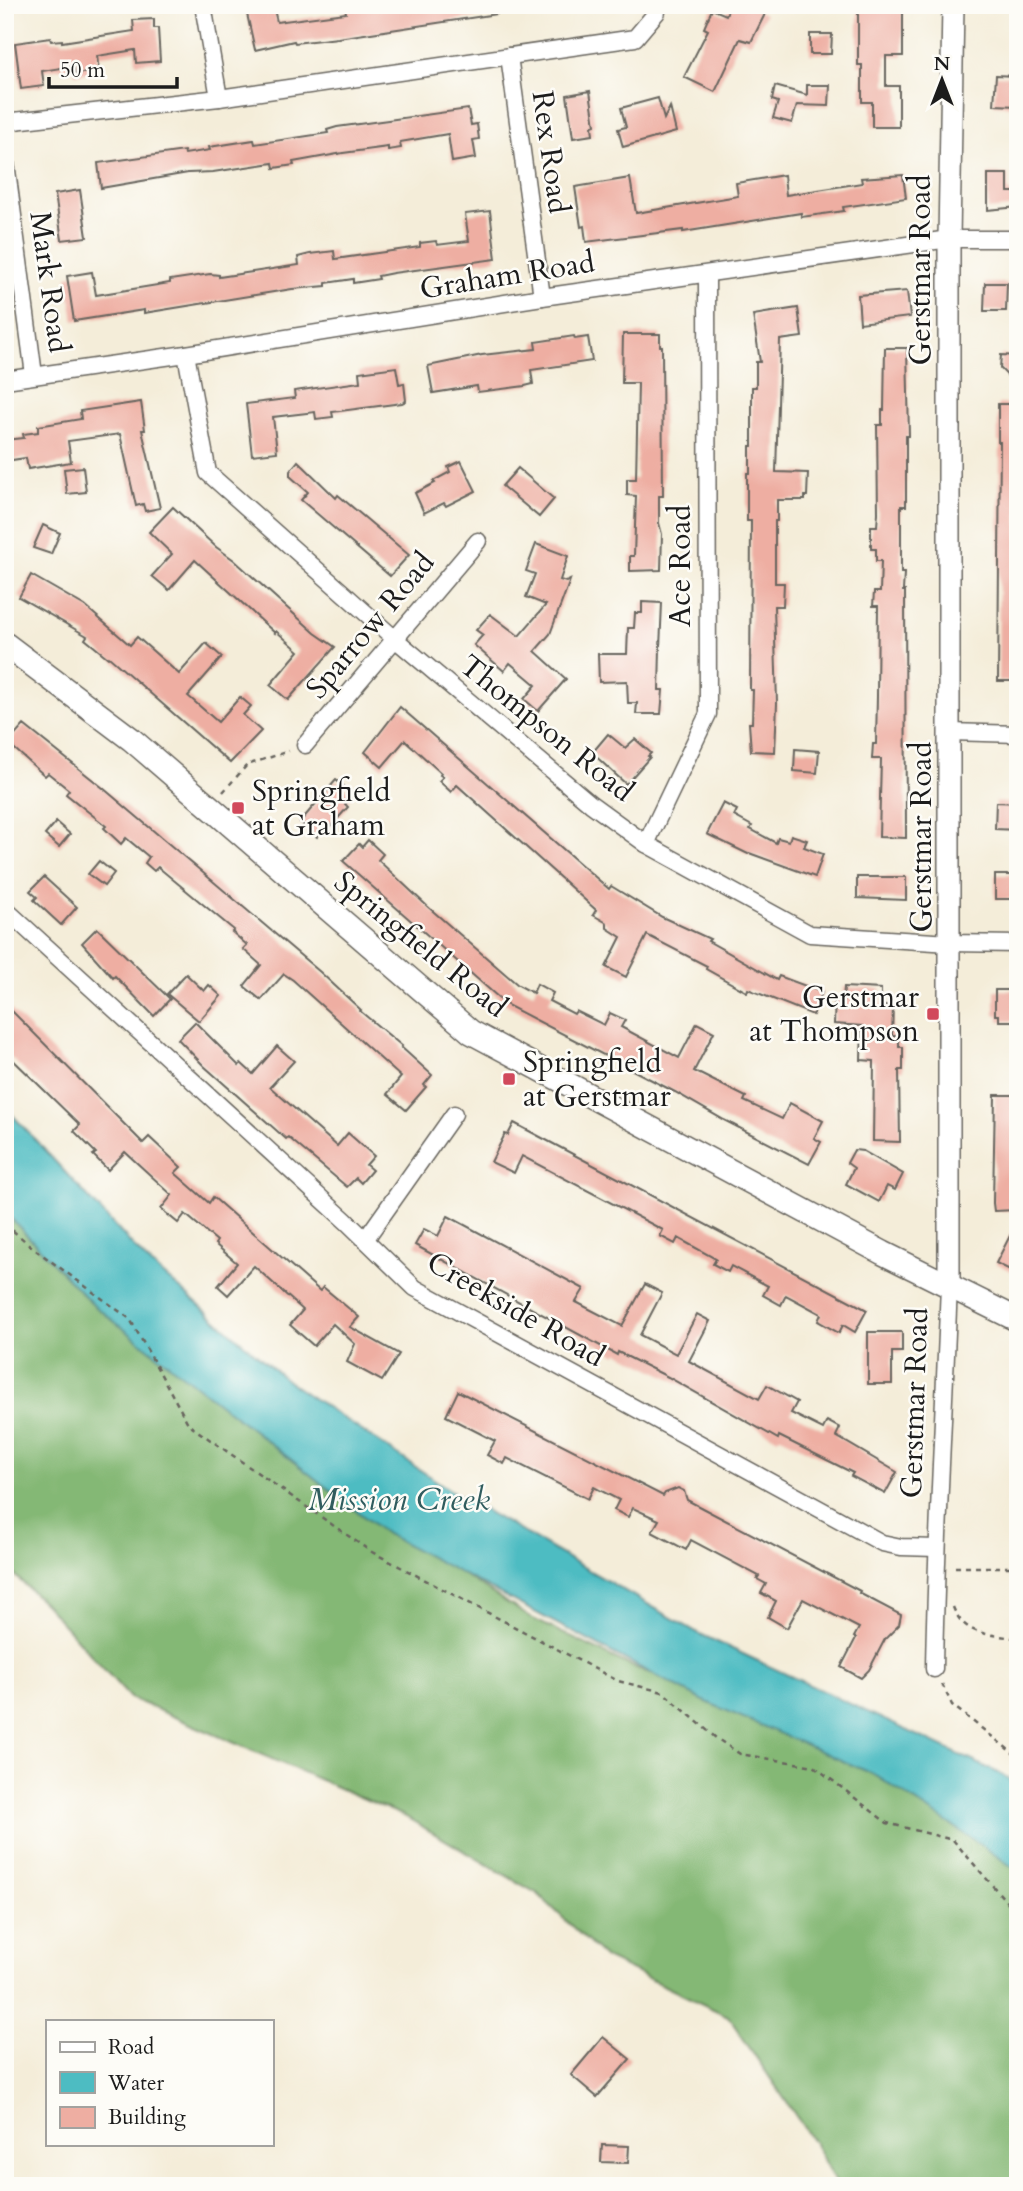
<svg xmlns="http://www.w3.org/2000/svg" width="1023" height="2191" font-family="Cardo,serif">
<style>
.forest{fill:#84b874;stroke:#506a48;stroke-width:2}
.water{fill:#4dbcc2;stroke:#346c6f;stroke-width:2}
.building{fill:#eeaea2}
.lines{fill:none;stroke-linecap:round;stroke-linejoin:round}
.minor-casing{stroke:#68655e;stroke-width:19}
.tertiary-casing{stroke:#68655e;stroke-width:24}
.secondary-casing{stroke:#68655e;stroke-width:26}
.path{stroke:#68655e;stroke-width:2.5;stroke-dasharray:5 5;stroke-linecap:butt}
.minor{stroke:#fff;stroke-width:16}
.tertiary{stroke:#fff;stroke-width:21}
.secondary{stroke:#fff;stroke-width:23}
.poi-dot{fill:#d1495b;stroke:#fdfcf7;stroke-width:2.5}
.labels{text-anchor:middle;stroke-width:5;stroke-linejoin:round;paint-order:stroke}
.street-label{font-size:30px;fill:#1c1c1c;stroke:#fdfcf7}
.poi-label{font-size:30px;fill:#1c1c1c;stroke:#fdfcf7;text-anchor:start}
.water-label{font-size:32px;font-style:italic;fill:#305c5e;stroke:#fdfcf7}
</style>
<rect width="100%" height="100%" fill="#fdfcf7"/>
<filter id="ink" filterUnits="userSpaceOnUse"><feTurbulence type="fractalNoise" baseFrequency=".0143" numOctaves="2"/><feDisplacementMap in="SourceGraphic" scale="14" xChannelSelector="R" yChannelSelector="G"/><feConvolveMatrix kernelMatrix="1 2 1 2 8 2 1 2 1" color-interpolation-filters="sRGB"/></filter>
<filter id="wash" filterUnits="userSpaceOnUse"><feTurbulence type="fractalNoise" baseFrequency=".00686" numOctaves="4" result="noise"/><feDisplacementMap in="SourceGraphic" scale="28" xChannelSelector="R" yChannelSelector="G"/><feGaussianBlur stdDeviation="1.57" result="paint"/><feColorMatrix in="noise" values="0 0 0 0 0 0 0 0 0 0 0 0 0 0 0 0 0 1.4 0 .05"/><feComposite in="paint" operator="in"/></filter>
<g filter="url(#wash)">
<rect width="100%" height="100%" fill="#f4edd9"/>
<polygon class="forest" points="5,1208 397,1532 531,1618 631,1666 964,1794 1018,1841 1018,2186 837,2186 815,2144 728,2016 605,1958 538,1894 404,1816 130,1698 46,1605 5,1566"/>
<polygon class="water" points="5,1107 145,1259 289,1382 456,1494 700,1634 1003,1775 1018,1788 1018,1871 977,1842 873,1774 702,1700 386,1534 92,1304 5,1212"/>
<g id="blocks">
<g class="building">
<polygon points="245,5 273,5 277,22 346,13 345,7 361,5 496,5 497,14 338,38 295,43 294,41 255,50"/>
<polygon points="730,5 745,5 765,14 751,42 740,39 715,92 684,77 708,30 704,28 712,9 726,15"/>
<polygon points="858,5 903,5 903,56 886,56 886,86 899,86 899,127 872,127 872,102 862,102 862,65 858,65"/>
<polygon points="154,19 154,28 158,28 160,61 136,63 135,50 97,56 99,71 75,74 74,66 42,71 44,86 21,89 15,43 50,38 51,41 62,40 62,42 134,31 133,20"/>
<polygon points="810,34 832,34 831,54 810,54"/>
<polygon points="996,75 1014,76 1014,78 1018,79 1018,106 994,105"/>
<polygon points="807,85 830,85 829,106 797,105 792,123 773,118 778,102 772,100 775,86 807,95"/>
<polygon points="590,91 595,125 592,126 593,135 573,138 567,95"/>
<polygon points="658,98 664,119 670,107 676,132 623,147 618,129 626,127 621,108"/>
<polygon points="468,109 471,125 477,124 479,139 473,140 476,158 452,162 448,134 400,142 401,148 388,150 388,147 343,153 293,162 294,165 274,168 273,163 213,172 188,173 101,188 98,163 184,151 185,154 210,150 209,147 254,140 255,144 328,133 327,130 337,127"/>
<polygon points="988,174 1008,174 1008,192 1018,192 1018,207 988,210"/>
<polygon points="784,175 786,195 862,183 861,178 903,175 906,198 843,207 844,211 802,217 801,213 683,232 683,230 586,242 584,226 581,227 575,187 630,178 636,213 738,196 736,183"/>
<polygon points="80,190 87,237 62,240 55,194"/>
<polygon points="490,211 496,259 393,273 378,276 379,279 353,283 353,279 326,283 326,286 292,289 144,313 144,310 74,321 67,276 92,272 96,295 170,283 170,280 210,274 219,275 219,277 299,265 298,257 310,254 334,251 335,259 420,247 420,243 436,241 437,245 469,241 465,214"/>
<polygon points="985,283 1007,283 1006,311 984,311"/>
<polygon points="907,291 910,317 860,323 858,295"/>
<polygon points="798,308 802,337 780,340 776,472 808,473 807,496 805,496 805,500 777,500 777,521 775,521 775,583 784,583 783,606 774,606 777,703 775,752 751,751 749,723 752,723 753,690 750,690 751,521 747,521 747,473 750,473 750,446 752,446 752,387 756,387 756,362 760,362 753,315"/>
<polygon points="623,334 660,334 660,346 662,346 663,496 659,496 659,523 662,534 661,570 630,571 630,556 634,556 636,496 627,495 627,479 636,479 638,383 622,383"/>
<polygon points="574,336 575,339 588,337 592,361 531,370 533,384 525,386 478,392 477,386 433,393 428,366 482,355 536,349 535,342"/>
<polygon points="885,348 907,348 909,436 906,436 906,506 901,506 901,573 904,573 903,591 905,591 906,838 879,837 881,759 872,759 873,744 876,744 877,696 878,606 873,606 874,592 880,592 881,561 876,561 876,549 871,549 871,526 877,526 878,513 877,425 882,425 882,410 884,410"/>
<polygon points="1001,355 1018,356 1018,387 1000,368"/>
<polygon points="396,367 399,384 404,383 406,401 402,403 332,412 333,417 316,419 315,412 273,417 277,452 252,455 246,404 295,398 294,391 360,382 359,372"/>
<polygon points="141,402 145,430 142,430 160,508 145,511 143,504 136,506 120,434 68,441 71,462 28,469 26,458 5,461 5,440 24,438 23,434 38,432 38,426 81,419 80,411"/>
<polygon points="998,404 1018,404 1018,681 998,681 1000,442 998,442"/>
<polygon points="298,461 336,498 338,495 409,555 390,576 301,500 308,492 290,476 290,471"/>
<polygon points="461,461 476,491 446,506 444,503 424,513 415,493 435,483 433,481 450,472 448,467"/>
<polygon points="83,467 86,492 67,494 64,469"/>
<polygon points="518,468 554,499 539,517 502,486"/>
<polygon points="173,507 216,547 234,560 315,633 335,647 288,700 270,685 299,651 276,631 275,633 195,560 169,590 152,576 172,554 149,532"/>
<polygon points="43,525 60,533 51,554 33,548"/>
<polygon points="536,544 568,556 560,580 566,582 570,580 550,634 535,651 566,679 538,711 524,699 536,685 510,663 504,671 474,645 483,635 476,630 490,614 519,636 546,605 526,597 535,574 526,571"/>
<polygon points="31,575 85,606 130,645 137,637 179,674 206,643 222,657 188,696 218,722 240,697 251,706 243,715 261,731 230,763 109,657 108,658 85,639 87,636 19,597"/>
<polygon points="642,602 662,603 660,648 659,690 663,690 661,714 636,714 637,703 628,703 627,681 599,682 598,654 627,654 628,628 634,628 635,613 642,613"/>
<polygon points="400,707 609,889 611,886 662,917 710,939 708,941 777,980 779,976 822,992 813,1015 748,989 747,992 706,969 707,966 647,935 626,977 606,967 621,937 607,928 607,923 593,915 596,910 457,785 451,792 439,781 443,777 440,775 441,773 405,740 382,767 365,752"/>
<polygon points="24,725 103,788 320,972 361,1010 360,1011 402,1046 401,1047 432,1075 424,1085 426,1087 406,1110 387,1094 401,1077 293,980 284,974 261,1000 244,986 261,965 243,949 247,945 232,932 234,930 158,867 154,871 145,863 149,857 126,838 121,844 104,828 106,826 66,794 69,790 48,773 45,776 8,743"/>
<polygon points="608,734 625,748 635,739 651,753 648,756 650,757 626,784 592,753"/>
<polygon points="795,749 819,751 817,773 794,771"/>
<polygon points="336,780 353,795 345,804 348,807 330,827 327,824 317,837 300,822"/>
<polygon points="996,802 1018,803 1018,830 995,829"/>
<polygon points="723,803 737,810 734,816 752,826 750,829 776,843 778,838 789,841 791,835 807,840 804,847 823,854 815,877 749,853 748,854 707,834"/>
<polygon points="56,822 70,834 59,847 45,835"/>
<polygon points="368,840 383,854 378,860 427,906 518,985 533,993 537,984 553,993 549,1001 574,1014 576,1011 604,1025 610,1013 625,1020 621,1027 679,1058 697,1023 714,1032 694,1071 746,1097 744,1101 782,1119 790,1103 823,1121 814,1138 821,1142 809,1164 724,1120 675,1092 507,1005 343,861 359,844 362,847"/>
<polygon points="99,861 114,873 104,886 88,874"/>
<rect x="995" y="875" width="23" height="24"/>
<polygon points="44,877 77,907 61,925 34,900 37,897 30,891"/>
<polygon points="857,877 906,877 906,900 857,898"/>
<polygon points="97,928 170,999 154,1016 115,976 113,978 82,943"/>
<polygon points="186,974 204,991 209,985 221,996 199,1021 167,994"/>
<polygon points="844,987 881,989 881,1006 893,1006 892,1036 899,1036 899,1047 903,1047 903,1070 899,1070 900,1142 873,1141 874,1061 861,1060 862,1026 834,1024 835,997 843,1001"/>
<polygon points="995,990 1018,990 1018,1021 999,1021 999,1015 995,1015"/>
<polygon points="5,1004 143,1143 149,1137 181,1167 175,1173 209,1203 213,1197 320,1291 323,1287 359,1317 350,1327 399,1354 382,1381 347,1362 355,1344 333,1324 314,1346 290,1325 303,1310 254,1266 228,1295 218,1286 237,1263 215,1244 217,1241 185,1214 178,1223 161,1209 172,1195 125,1152 108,1170 93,1155 96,1153 74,1131 80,1125 5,1052"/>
<polygon points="195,1022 239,1066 241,1063 253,1074 277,1046 294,1061 270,1087 337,1146 348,1133 374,1156 366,1165 372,1170 361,1183 356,1178 347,1187 288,1137 286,1139 204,1066 178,1039"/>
<polygon points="995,1095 1018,1095 1016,1210 994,1211 993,1203"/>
<polygon points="514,1123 867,1310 855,1332 843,1325 839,1333 818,1321 821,1314 786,1295 781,1305 763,1295 768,1286 731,1266 728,1272 713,1264 716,1259 678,1238 675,1244 660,1236 663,1230 522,1156 514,1173 491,1162 505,1134 508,1135"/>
<polygon points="854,1150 863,1151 903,1174 895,1190 887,1186 879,1202 846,1184 854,1168 847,1163"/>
<polygon points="448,1216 584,1289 576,1302 622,1326 645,1284 662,1293 640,1335 676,1354 697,1314 710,1321 689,1361 759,1399 767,1385 797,1402 791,1413 823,1429 827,1421 840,1428 836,1436 897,1472 885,1494 851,1476 853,1473 779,1436 778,1439 668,1377 618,1352 617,1355 415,1245 424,1229 438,1236"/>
<polygon points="1018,1220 1018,1274 996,1263"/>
<polygon points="868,1332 902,1332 902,1352 892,1352 892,1384 868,1384"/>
<polygon points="458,1391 663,1496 665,1493 678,1488 684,1491 687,1500 704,1509 860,1591 859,1593 901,1615 899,1625 885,1639 869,1670 861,1678 841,1667 856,1638 854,1637 859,1628 803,1599 787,1628 768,1617 776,1601 761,1593 766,1584 757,1579 759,1576 691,1540 686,1550 652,1532 659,1520 633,1508 628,1517 614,1510 619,1500 594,1487 588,1499 507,1458 504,1464 487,1455 495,1441 446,1416"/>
<polygon points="603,2037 630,2059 597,2097 571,2075"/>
<polygon points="602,2145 629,2146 628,2163 601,2162"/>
</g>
</g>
</g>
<g filter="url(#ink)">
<use href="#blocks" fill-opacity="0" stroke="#68655e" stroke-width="2"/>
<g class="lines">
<g class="minor-casing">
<g id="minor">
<polyline points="203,5 219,98"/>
<polyline points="509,56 542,297"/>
<polyline points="5,122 219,98 635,38 657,12 657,5"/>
<polyline points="5,155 34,375"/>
<polyline points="186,354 208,473 395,639 591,804 646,844 810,934 950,943 1018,944"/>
<polyline points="5,380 186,354 542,297 949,239 1018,239"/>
<polyline points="950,732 1018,734"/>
<polyline points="305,745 478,541"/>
<polyline points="646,844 708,714 707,274"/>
<polyline points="5,909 346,1221 415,1288 882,1543 901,1547 936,1548"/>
<polyline points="365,1240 454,1114"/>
<path d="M934 1669C936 1541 944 1413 949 1285"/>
</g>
</g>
<g class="tertiary-casing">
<polyline id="tertiary" points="949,1285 949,239 953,5"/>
</g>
<g class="secondary-casing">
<polyline id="secondary" points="5,644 131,739 471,1032 883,1253 1018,1320"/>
</g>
<g class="path">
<polyline points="223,792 247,765 289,751"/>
<polyline points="5,1224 37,1251 130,1319 189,1425 370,1551 618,1681 663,1692 716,1738 740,1754 814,1766 887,1823 953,1840 1018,1915"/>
<polyline points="955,1567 1018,1567"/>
<path d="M953 1607C965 1638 991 1633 1018 1639"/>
<polyline points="942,1684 952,1705 1018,1757"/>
</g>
<use href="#minor" class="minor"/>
<use href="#tertiary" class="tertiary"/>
<use href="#secondary" class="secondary"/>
</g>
</g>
<g class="poi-dot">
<rect x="231" y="801" width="14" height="14" rx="3.5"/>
<rect x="926" y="1007" width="14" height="14" rx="3.5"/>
<rect x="502" y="1072" width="14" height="14" rx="3.5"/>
</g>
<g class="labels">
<g class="street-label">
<text transform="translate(551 152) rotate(82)" y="10">Rex Road</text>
<text transform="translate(920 270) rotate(-90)" y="10">Gerstmar Road</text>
<text transform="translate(507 275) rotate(-9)" y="10">Graham Road</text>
<text transform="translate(50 282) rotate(82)" y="10">Mark Road</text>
<text transform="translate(680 566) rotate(-90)" y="10">Ace Road</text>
<text transform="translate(370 625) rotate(-50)" y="10">Sparrow Road</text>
<text transform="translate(547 728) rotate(39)" y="10">Thompson Road</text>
<text transform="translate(921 837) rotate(-90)" y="10">Gerstmar Road</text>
<text transform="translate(421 944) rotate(39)" y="10">Springfield Road</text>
<text transform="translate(516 1309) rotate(30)" y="10">Creekside Road</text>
<text transform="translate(914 1403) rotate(-88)" y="10">Gerstmar Road</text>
</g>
<g class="poi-label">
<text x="252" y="801">Springfield<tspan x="252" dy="34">at Graham</tspan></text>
<text x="919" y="1007" text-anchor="end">Gerstmar<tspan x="919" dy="34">at Thompson</tspan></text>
<text x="523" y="1072">Springfield<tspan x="523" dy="34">at Gerstmar</tspan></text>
</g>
<g class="water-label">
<text x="399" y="1510">Mission Creek</text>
</g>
</g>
<rect width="1023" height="2191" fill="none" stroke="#fdfcf7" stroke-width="28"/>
<rect x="46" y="2020" width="228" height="126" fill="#fdfcf7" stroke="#a3a29f" stroke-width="2"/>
<rect x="60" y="2042" width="35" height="10" fill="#ffffff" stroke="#a3a29f" stroke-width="2"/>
<text x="108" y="2054" font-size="21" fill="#1c1c1c">Road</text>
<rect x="60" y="2072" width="35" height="21" fill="#4dbcc2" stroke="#a3a29f" stroke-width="2"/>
<text x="108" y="2090" font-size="21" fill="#1c1c1c">Water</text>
<rect x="60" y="2107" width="35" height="21" fill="#eeaea2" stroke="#a3a29f" stroke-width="2"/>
<text x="108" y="2124" font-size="21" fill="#1c1c1c">Building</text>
<g transform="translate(942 80)" stroke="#fdfcf7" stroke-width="5" paint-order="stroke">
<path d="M0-5L12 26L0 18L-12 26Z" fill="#1c1c1c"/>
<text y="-10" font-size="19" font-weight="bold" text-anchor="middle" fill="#1c1c1c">N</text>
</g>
<path d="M49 77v10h128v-10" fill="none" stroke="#1c1c1c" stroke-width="3.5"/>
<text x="60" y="77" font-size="21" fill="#1c1c1c" stroke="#fdfcf7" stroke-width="5" paint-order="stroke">50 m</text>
</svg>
